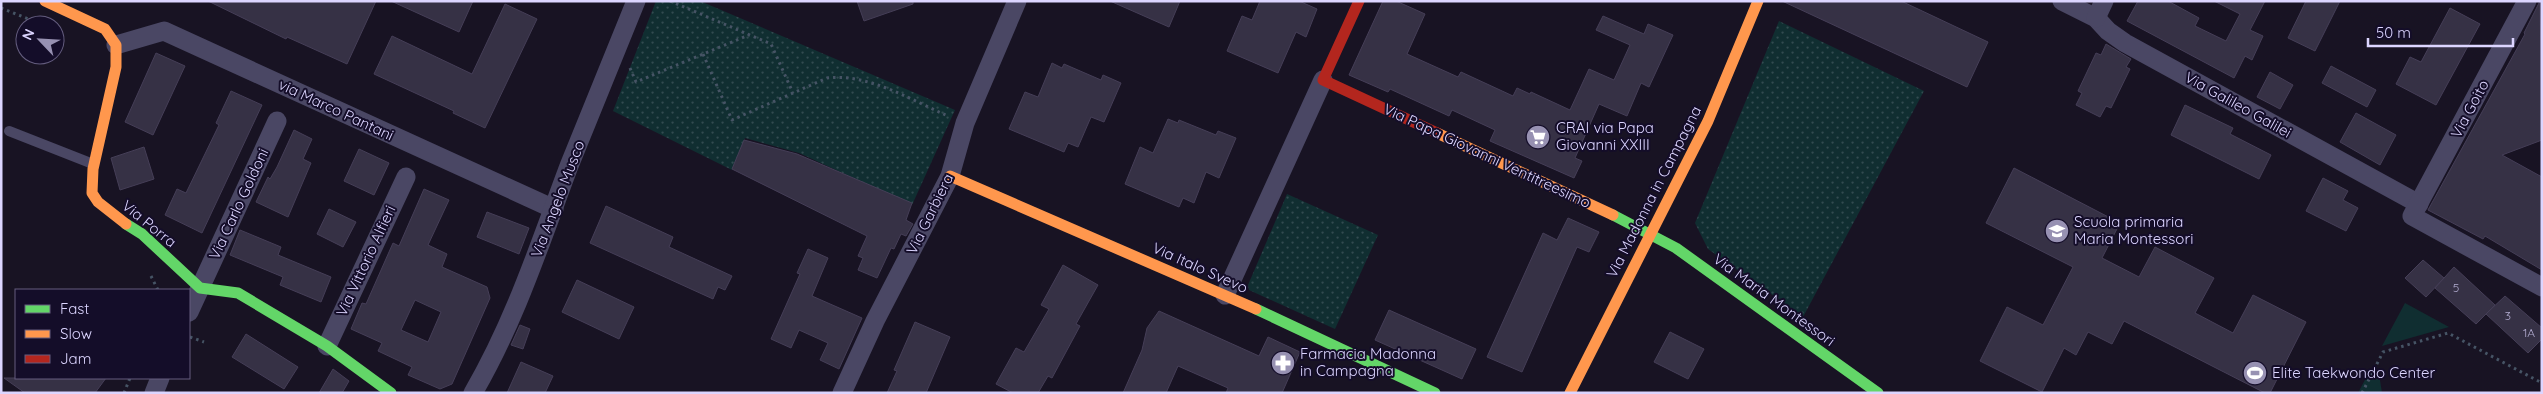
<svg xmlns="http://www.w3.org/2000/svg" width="2543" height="394" font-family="Quicksand,sans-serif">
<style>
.grass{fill:#102e31}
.park{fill:url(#park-dots)}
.building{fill:#363145;stroke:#453e57;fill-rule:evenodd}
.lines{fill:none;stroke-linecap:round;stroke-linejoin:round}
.path{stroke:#465465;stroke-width:3;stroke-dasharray:2.5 4;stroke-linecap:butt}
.lane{stroke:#4a4764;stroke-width:10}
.street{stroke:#4a4764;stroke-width:19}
.fast{stroke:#63d668;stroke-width:11}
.slow{stroke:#ff974d;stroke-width:11}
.jam{stroke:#b3261e;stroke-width:11}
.labels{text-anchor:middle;stroke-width:4;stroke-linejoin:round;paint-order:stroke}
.number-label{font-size:12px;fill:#b2acd0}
.street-label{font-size:15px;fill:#dcd5ff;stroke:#140d29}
.poi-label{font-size:15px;fill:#dcd5ff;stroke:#140d29;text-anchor:start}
</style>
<defs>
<pattern id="park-dots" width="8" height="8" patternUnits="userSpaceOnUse" patternTransform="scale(1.25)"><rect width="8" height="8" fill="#102e31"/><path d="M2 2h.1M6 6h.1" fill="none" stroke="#324b50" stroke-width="1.8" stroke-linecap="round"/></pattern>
</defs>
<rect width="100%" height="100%" fill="#181323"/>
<g class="grass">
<polygon points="2405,303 2449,327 2382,346"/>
<polygon points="2368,374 2380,380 2382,393 2358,393"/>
</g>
<g class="park">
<polygon points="656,1 700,1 955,110 912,205 799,153 745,138 732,170 613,111"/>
<polygon points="1779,21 1924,91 1803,317 1708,249 1695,223"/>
<polygon points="1287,194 1378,235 1335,329 1249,290 1248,285"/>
</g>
<g class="building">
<polygon points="208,1 376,1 347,64 287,37 286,39"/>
<polygon points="391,1 473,1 459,32"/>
<polygon points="857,1 913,1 913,4 864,21"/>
<polygon points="1110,1 1180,1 1169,27"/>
<polygon points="1260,1 1299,1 1317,9 1306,37 1296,32 1278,73 1227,51 1242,16 1252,20"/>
<polygon points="1383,1 1396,1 1425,14 1407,54 1458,77 1461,72 1513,96 1517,88 1530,94 1531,92 1570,110 1589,69 1614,80 1630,45 1596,30 1603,16 1644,34 1648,24 1673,35 1649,87 1641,83 1627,116 1599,104 1575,158 1582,161 1574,178 1490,141 1495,130 1452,110 1449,116 1390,89 1388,92 1349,75"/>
<polygon points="1782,1 1901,1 1988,42 1967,87"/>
<polygon points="2138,1 2168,1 2199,18 2195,26 2226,41 2240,14 2214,1 2265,1 2250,30 2263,36 2252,60 2245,56 2234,78 2127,21"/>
<polygon points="2306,1 2340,1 2315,51 2288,38"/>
<polygon points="2540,1 2542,140 2502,155 2542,177 2542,270 2485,236 2483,239 2428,210 2525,34 2524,33"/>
<polygon points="505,4 537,19 485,128 453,113 454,111 374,74 392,36 472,74"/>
<polygon points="2450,8 2480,24 2436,105 2396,84 2410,57 2421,62"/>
<polygon points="2106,44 2131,59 2126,67 2130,69 2111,108 2106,106 2100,117 2076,105 2082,93 2078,91 2096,53 2101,55"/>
<polygon points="156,53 185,66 153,135 125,122"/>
<polygon points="1052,63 1062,68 1064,64 1101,80 1103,75 1121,83 1104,122 1091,117 1078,147 1068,143 1064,152 1009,129 1025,92 1038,97"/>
<polygon points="2331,66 2376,90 2367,107 2322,83"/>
<polygon points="2270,72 2293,85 2280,109 2257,97"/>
<polygon points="231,91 262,105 202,233 165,215 177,189 186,193 219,125 216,123"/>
<polygon points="2185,105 2233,128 2230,134 2271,155 2259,179 2171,135"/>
<polygon points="2356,113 2396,135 2380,165 2340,142"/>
<polygon points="1168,119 1178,123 1179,120 1216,135 1218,131 1236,138 1219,178 1206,172 1194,203 1183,198 1179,207 1125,184 1140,147 1153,153"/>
<polygon points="294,130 312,139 303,159 311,163 288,217 256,202 268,177 270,179 277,167"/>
<polygon points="744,140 797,154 912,203 906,220 913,224 906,236 901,234 894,249 891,248 877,278 858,270 863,258 858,256 867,236 732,169"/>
<polygon points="144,147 154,179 120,190 111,158"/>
<polygon points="359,149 389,163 374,195 344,181"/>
<polygon points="2014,168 2120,223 2102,258 2139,277 2155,247 2214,278 2195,313 2233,333 2253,295 2306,322 2270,393 2265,393 2124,321 2112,344 2088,332 2076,355 2064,348 2042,392 1980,361 2007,307 2043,325 2073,267 1986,223"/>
<polygon points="2323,178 2348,191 2343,200 2358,208 2346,231 2306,211"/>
<path d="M424 189 449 200 428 245 447 254 442 267 487 287 490 298 452 384 440 389 408 375 412 367 378 351 382 343 351 329 362 303 366 304 393 243 399 246ZM415 300 441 312 428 342 401 330Z"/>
<polygon points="606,206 673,237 669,247 732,276 725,290 718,287 713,299 590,243"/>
<polygon points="329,209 356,222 343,247 317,234"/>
<polygon points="487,212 529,228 519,254 477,237"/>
<polygon points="1568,218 1599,232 1589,252 1577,247 1522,372 1487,357 1543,233 1557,240"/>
<polygon points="240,230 281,247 278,255 331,277 321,302 280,285 283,277 230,255"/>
<polygon points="808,249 828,258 812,296 862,318 839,369 820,360 828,343 799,330 791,348 771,339 800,274 797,273"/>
<polygon points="2423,260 2444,278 2426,297 2405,278"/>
<polygon points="1063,265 1098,285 1076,324 1080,326 1052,378 1048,376 1038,393 1013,393 996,384 1016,348 1024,352 1049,309 1041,305"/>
<polygon points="2454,267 2495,305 2476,324 2435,288"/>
<polygon points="577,280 634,307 619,339 562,312"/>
<polygon points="2505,296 2542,328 2542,339 2528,353 2486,314"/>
<polygon points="1389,310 1476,349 1462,379 1375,340"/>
<polygon points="1159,311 1259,356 1268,337 1300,352 1282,393 1226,393 1228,388 1178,366 1166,393 1123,393 1142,350 1147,328"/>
<polygon points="915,322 950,337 926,393 887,393 897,371 894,370"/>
<polygon points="520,325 530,329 523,349 511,345"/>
<polygon points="1670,332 1704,349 1688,379 1654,362"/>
<polygon points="246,334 298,367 284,389 232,357"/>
<polygon points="521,362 553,376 545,393 507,393"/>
<polygon points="333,369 349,381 342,393 319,393"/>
<polygon points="4,378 106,378 95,393 25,393"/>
</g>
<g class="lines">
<g class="path">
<polyline points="670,1 771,44 793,93"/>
<polyline points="1,8 31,20"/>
<path d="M703 54 732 120 827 78C868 73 911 100 948 116"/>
<polyline points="630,68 636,82 749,35"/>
<polyline points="151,276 158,290"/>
<polyline points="190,337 204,342"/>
<polyline points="124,393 130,378"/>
<polyline points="2362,393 2383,352 2448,333 2542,383"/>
</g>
<polyline class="lane" points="9,131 93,164"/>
<g class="street">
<polyline points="2062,1 2096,18 2108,31 2125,43 2419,204"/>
<polyline points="2527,1 2412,216 2542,287"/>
<polyline points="2096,18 2104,1"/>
<polyline points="116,45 164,31 554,209"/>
<polyline points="1225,295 1323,80"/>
<polyline points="189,312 277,121"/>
<polyline points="327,346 406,177"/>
<polyline points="154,393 160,378"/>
<path d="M473 393C515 321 540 243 569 166 591 111 614 56 636 1"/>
<polyline points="842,393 875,321 950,176 965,123 1017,1"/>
</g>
<g class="fast">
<polyline points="1613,215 1676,248 1878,393"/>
<polyline points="126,224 142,234 200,288 238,293 327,346 391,393"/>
<polyline points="1256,309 1435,393"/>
</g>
<g class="slow">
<polyline points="45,1 105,29 116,45 116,67 93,169 92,193 98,202 126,224"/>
<polyline points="1437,133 1613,215"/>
<polyline points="950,176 1256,309"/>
<polyline points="1570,393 1708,121 1758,1"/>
</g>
<polyline class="jam" points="1359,1 1323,80 1437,133"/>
</g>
<defs>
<g id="supermarket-disc" transform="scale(1.25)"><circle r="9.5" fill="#9791b2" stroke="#140d29"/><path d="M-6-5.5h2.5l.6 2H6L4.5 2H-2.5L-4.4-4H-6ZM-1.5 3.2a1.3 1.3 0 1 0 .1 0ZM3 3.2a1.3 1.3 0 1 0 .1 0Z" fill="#fff"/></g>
<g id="school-disc" transform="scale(1.25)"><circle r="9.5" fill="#9791b2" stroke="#140d29"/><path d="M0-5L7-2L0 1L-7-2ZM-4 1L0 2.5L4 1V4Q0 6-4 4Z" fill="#fff"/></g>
<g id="pharmacy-disc" transform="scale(1.25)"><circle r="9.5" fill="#9791b2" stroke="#140d29"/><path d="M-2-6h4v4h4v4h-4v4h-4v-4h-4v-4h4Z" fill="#fff"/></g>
<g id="stadium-disc" transform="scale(1.25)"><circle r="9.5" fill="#9791b2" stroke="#140d29"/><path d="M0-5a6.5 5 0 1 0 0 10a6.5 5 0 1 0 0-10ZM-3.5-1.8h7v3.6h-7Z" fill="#fff"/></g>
</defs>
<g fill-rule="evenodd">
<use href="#supermarket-disc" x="1538" y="137"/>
<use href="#school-disc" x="2057" y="231"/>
<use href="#pharmacy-disc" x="1283" y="363"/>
<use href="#stadium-disc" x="2255" y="373"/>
</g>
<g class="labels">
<g class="number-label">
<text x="2456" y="292">5</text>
<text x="2508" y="320">3</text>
<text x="2529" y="337">1A</text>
</g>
<g class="street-label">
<text transform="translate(2238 105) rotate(29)" y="5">Via Galileo Galilei</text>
<text transform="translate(2470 109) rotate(-62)" y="5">Via Goito</text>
<text transform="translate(336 110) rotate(25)" y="5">via Marco Pantani</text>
<text transform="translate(1487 156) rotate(25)" y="5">Via Papa Giovanni Ventitreesimo</text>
<text transform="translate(1654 192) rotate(-63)" y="5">Via Madonna in Campagna</text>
<text transform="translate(558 199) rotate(-69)" y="5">Via Angelo Musco</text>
<text transform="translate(239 204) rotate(-65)" y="5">Via Carlo Goldoni</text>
<text transform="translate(930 214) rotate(-64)" y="5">Via Garbiera</text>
<text transform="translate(149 224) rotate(39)" y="5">Via Porra</text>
<text transform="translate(366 261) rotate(-65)" y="5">Via Vittorio Alfieri</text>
<text transform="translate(1200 268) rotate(24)" y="5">Via Italo Svevo</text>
<text transform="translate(1774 300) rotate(36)" y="5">Via Maria Montessori</text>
</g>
<g class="poi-label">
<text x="1556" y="133">CRAI via Papa<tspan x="1556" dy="17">Giovanni XXIII</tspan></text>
<text x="2074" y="227">Scuola primaria<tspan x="2074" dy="17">Maria Montessori</tspan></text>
<text x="1300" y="359">Farmacia Madonna<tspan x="1300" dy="17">in Campagna</tspan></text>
<text x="2272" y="378">Elite Taekwondo Center</text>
</g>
</g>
<rect width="2543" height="394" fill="none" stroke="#dcd5ff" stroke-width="5"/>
<rect x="15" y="289" width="175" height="90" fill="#140d29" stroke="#645d7f"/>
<rect x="25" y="305" width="25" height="8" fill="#63d668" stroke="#645d7f"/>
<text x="60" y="314" font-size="15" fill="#dcd5ff">Fast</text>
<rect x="25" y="330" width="25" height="8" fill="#ff974d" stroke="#645d7f"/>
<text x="60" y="339" font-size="15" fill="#dcd5ff">Slow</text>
<rect x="25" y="355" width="25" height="8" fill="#b3261e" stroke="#645d7f"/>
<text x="60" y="364" font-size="15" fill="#dcd5ff">Jam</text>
<g transform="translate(40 40) rotate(295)"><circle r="24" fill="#140d29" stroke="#645d7f"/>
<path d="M0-4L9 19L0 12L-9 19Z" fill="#9791b2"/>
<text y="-8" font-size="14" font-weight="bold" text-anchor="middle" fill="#dcd5ff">N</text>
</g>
<path d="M2368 38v8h145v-8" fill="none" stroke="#dcd5ff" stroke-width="2.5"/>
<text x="2376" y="38" font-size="15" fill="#dcd5ff" stroke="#140d29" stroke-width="4" paint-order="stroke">50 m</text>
</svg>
